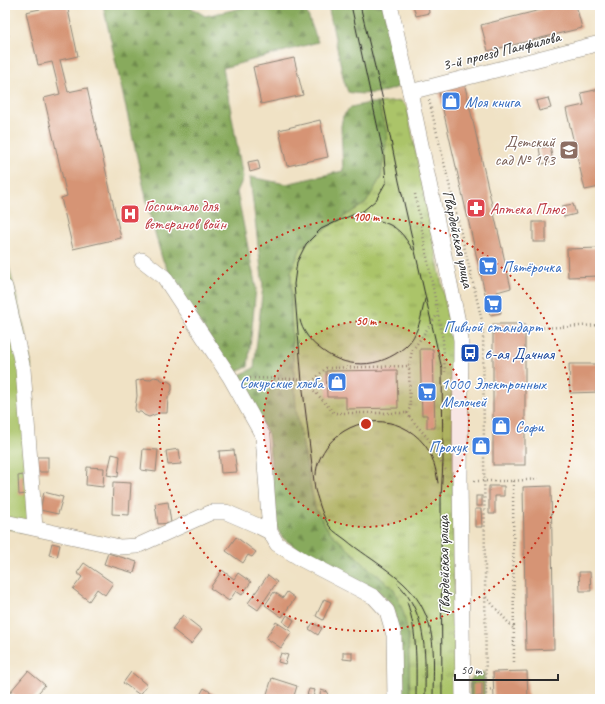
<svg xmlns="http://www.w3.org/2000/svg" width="605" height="704" font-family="Caveat,sans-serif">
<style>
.grass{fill:url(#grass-tufts);stroke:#6b784a}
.forest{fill:url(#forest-firs);stroke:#5a6a44}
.garden{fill:#abc469;stroke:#6b784a}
.building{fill:#d69474}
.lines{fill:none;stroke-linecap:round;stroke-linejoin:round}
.minor-casing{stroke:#8e8678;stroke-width:16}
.path{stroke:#8e8678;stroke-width:2.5;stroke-dasharray:1 3;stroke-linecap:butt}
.minor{stroke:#fff;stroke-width:15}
.tram{stroke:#2b2b2b;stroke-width:1}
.ring{fill:none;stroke:#c8321e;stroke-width:2;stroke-dasharray:2 4}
.labels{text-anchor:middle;stroke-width:3;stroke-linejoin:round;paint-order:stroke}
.street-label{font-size:16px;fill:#2b2b2b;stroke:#fff}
.shop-label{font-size:16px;fill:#366cbe;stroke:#fff;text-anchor:start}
.education-label{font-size:16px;fill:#785e54;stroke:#fff;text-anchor:end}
.health-label{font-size:16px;fill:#be3a42;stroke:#fff;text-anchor:start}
.transit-label{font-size:16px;fill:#164399;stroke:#fff;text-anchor:start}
.centre{fill:#c8321e;stroke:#fff;stroke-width:2}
.ring-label{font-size:12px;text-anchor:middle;font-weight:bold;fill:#c8321e;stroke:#fff;stroke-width:3;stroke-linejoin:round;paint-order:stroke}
</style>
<defs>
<pattern id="grass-tufts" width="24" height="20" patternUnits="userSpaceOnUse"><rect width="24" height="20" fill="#abc469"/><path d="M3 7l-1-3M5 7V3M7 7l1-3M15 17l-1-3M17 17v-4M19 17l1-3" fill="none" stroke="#8b9f57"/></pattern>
<pattern id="forest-firs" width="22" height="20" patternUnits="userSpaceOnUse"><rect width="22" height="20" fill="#88aa5d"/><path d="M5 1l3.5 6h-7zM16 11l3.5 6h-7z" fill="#6f8b4d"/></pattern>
</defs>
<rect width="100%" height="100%" fill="#fff"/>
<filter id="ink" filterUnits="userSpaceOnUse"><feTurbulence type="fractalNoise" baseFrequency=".025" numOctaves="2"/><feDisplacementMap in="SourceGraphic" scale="8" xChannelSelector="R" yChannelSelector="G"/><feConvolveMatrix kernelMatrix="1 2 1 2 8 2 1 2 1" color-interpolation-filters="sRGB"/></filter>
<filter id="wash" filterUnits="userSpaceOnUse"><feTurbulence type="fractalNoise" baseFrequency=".012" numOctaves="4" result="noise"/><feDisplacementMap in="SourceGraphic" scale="16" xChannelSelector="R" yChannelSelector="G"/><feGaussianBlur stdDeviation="0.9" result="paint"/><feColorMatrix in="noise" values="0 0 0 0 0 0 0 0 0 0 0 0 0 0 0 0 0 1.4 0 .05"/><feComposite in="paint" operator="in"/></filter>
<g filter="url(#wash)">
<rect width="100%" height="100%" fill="#f0e2c5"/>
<polygon class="grass" points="401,101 407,107 452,336 455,699 410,699 408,634 394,589 367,567 329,531 315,508 296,410 291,315 291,272 301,247 326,228 366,203 381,177 387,134 378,103"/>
<g class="forest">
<polygon points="103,5 187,5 205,16 256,5 304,5 318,42 223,68 243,178 237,192 256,288 248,367 233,373 175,285 162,258 149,211"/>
<path d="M328 5H383L401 82 398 87C384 93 364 96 348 92L344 81Z"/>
<polygon points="370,103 378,103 387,134 381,177 366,203 326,228 301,247 291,272 291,315 294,374 296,410 315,508 329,531 367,567 394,589 403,611 408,634 410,699 400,699 395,615 390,603 378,591 321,566 283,538 277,529 268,434 236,377 254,368 263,286 250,177 286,184 343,171 341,126 343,116 351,107"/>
<polygon points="484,672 484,699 470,699 470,680 475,675"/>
</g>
<polygon class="garden" points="5,251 23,323 31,363 35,534 5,528"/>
<g id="blocks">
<g class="building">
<polygon points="59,5 67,5 78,56 60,60 68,92 87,88 121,238 73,249 61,198 67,196 44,98 60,94 52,62 38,65 26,12"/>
<polygon points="413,5 428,5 429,13 416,16"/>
<polygon points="560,5 576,5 582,28 488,51 481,25"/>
<polygon points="5,21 9,36 5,37"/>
<polygon points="294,58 303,95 261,104 253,67"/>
<polygon points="464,82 511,288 497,292 501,313 490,315 438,88"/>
<polygon points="600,89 600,120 596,121 600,137 600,187 585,190 566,109 584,105 581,93"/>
<polygon points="548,98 551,108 539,111 536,101"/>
<polygon points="320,120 328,157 287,166 279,130"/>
<polygon points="550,146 553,162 542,164 539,148"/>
<polygon points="258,160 260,169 250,172 248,162"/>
<polygon points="573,204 576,214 564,217 562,206"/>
<rect x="533" y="222" width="13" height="20"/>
<polygon points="600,248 600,276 568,277 567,249"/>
<rect x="493" y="324" width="32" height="141"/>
<polygon points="420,349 433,349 435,428 427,428 427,415 422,415"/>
<polygon points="569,364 600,364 600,392 570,393"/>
<polygon points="397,370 398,408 346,409 346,397 327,397 326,371"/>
<polygon points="154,377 159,378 163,381 168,381 172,384 172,390 168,398 167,413 159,413 149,417 144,415 141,412 136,412 135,408 137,396 136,381 143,379 149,380"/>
<polygon points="143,449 158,450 156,472 141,470"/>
<polygon points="179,449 181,464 168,465 166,451"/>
<polygon points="234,450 237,472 221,473 219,451"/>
<polygon points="112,454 120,456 118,477 107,475"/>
<rect x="37" y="457" width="11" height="15"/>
<polygon points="87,467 104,468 103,487 86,485"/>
<polygon points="23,475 25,494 19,495 18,476"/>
<polygon points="113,482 131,483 129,515 112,514"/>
<polygon points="489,486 504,486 504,496 495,496 495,514 489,514"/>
<polygon points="551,486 554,649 526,650 523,487"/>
<polygon points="44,492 63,497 58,514 40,510"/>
<rect x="476" y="496" width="6" height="10"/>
<polygon points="168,502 171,523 158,524 155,504"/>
<polygon points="475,509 481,509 482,527 475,527"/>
<polygon points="236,537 256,552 252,557 248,555 243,563 226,551"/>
<polygon points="52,543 60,545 57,557 49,555"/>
<polygon points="108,553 137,562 134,573 104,564"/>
<polygon points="84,563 113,583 105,595 97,589 89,601 73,589 82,577 77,573"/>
<polygon points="222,570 234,579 238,573 251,582 242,595 236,591 229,601 210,588"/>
<polygon points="579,572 590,572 591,591 580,591"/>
<polygon points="268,575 277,582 258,610 248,603"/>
<polygon points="274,592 283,598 287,592 295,598 282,617 265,605"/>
<polygon points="324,599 331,602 323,620 316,616"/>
<polygon points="183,615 202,630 191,644 172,629"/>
<polygon points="287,615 294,620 290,627 283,622"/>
<polygon points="276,622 292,632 281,648 266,638"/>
<polygon points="313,623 322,628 318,635 309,629"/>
<polygon points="343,652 352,652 352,660 343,659"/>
<polygon points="281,653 288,655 285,664 278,662"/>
<polygon points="28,671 45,685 33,699 18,699 10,692"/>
<polygon points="527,671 528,699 494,699 493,672"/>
<polygon points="131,672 147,685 140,695 123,683"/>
<polygon points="272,678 297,686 293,699 274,699 266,697"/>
<polygon points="482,683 482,696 473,697 473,684"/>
<polygon points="204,688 222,699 206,699 200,695"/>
<polygon points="309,689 315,690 313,697 307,695"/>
<polygon points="321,690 328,692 326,699 319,699"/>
</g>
</g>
</g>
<g filter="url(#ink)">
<use href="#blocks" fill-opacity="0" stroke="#8e8678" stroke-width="1"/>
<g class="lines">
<g class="minor-casing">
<g id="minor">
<polyline points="390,5 410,92 459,327 461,340 460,480 463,699"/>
<polyline points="410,92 600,43"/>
<polyline points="142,260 164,277 230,377 263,436 270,532 277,544 303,560 374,597 387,611 394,635 395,699"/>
<polyline points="5,287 23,369 35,528"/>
<polyline points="5,522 120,547 137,546 212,512 226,512 256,525 270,532"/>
</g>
</g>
<g class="path">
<polyline points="429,100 483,325 486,699"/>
<polyline points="415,194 443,340 445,372"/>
<polyline points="539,328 600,325"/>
<polyline points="246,378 297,379 309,385 334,413 407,413"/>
<polyline points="309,385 326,368 409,366"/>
<path d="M407 413C414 424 424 432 431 443 437 451 439 462 446 470"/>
<polyline points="407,413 410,408 409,366 412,351 437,315"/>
<polyline points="474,481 513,481 539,479"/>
<polyline points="513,481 514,662"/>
<polyline points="599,488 600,526"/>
<polyline points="486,597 513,628"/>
<polyline points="486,690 494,689"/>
</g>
<use href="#minor" class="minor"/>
<g class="tram">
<path d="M351 5 384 156 386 182 376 200 363 211 340 220 321 229 306 244 297 262 294 284 302 382 315 490C319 502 322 516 330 527 334 532 341 536 346 540 371 561 409 579 423 609 437 636 433 669 433 699"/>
<polyline points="360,5 382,96 399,181 442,369 443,461 441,499 442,699"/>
<path d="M352 218C367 216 389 221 400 232 405 237 409 244 413 250"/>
<path d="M300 320C302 330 310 341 318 347 345 370 379 369 405 347 419 335 421 316 425 299"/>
<path d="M316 475C316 464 322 453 328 445 353 415 399 413 424 444 433 455 436 469 438 483"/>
<path d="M398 584C429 616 425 658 425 699"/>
<path d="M407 602C418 633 416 667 416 699"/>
</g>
</g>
</g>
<circle cx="366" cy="424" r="103" fill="#c8321e" fill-opacity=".12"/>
<g class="ring">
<circle cx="366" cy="424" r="103"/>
<circle cx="366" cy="424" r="207"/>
</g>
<defs>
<g id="shop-square" transform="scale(1)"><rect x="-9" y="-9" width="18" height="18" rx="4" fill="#3f7fe0" stroke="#fff"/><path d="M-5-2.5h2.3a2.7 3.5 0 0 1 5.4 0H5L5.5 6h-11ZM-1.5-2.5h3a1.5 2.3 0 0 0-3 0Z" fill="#fff"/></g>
<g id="school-square" transform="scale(1)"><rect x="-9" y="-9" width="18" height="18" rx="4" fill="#8d6e63" stroke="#fff"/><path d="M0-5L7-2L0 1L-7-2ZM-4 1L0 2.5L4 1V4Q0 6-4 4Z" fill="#fff"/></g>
<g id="pharmacy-square" transform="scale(1)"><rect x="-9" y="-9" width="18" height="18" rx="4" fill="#e0444e" stroke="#fff"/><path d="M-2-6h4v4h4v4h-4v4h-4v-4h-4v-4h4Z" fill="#fff"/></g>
<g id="hospital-square" transform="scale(1)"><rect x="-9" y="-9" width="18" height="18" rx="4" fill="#e0444e" stroke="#fff"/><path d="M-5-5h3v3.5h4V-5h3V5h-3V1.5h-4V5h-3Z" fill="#fff"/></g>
<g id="supermarket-square" transform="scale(1)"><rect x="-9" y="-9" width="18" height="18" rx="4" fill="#3f7fe0" stroke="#fff"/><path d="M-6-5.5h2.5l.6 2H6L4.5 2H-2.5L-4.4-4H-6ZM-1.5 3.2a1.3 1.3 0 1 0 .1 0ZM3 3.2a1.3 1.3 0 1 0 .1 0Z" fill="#fff"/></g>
<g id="bus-square" transform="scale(1)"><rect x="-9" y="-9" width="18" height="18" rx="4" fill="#1a4fb4" stroke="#fff"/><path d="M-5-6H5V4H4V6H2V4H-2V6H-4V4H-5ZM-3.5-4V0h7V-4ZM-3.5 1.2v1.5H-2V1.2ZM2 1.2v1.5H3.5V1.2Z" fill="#fff"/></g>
</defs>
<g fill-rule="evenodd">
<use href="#shop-square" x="451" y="101"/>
<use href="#school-square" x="569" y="150"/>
<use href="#pharmacy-square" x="476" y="208"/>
<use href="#hospital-square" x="130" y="214"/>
<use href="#supermarket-square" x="488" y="266"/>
<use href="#supermarket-square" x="493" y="304"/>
<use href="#bus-square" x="470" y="353"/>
<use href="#shop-square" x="337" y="382"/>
<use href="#supermarket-square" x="427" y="392"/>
<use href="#shop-square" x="501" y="426"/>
<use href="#shop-square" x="481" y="446"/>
</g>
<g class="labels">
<g class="street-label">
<text transform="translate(501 50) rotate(-14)" y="6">3-й проезд Панфилова</text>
<text transform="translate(459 239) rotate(78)" y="6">Гвардейская улица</text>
<text transform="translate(443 565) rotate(-91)" y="6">Гвардейская улица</text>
</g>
<g class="shop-label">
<text x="465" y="107">Моя книга</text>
<text x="502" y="272">Пятёрочка</text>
<text x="493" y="332" text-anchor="middle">Пивной стандарт</text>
<text x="323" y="388" text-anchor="end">Сокурские хлеба</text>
<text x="441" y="389">1000 Электронных<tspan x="441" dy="18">Мелочей</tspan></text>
<text x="515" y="432">Софи</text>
<text x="467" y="452" text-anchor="end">Прохук</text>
</g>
<g class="education-label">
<text x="555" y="147">Детский<tspan x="555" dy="18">сад № 193</tspan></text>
</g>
<g class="health-label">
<text x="144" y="211">Госпиталь для<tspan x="144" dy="18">ветеранов войн</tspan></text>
<text x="490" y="214">Аптека Плюс</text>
</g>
<g class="transit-label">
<text x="484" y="359">6-ая Дачная</text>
</g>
</g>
<circle cx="366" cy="424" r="6" class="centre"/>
<g class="ring-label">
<text x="366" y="221">100 m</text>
<text x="366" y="325">50 m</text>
</g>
<rect width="605" height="704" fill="none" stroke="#fff" stroke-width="20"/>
<path d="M455 674v6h103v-6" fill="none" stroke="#2b2b2b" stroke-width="2"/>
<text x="461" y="674" font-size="12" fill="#2b2b2b" stroke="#ffffff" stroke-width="3" paint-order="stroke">50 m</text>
</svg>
